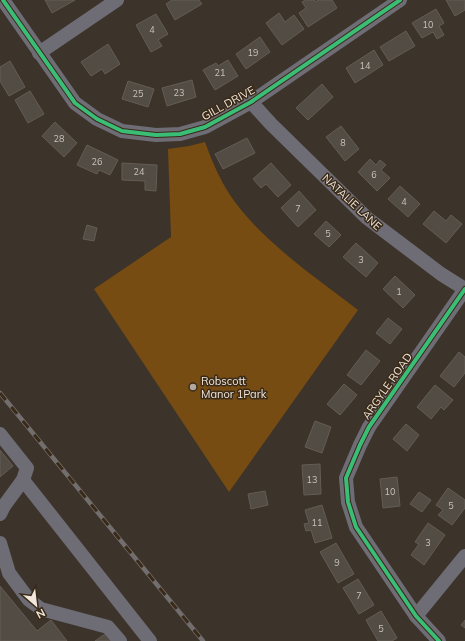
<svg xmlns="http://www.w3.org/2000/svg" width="465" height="641" font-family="Mulish,sans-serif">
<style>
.green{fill:#774c13}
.building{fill:#534c45;stroke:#645d55}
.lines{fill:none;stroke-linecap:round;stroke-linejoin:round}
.minor{stroke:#6e6c75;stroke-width:14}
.rail-casing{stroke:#736e6e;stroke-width:4.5}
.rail{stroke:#3a2a18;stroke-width:3;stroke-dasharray:9;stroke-linecap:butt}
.cycleway-casing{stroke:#3a2a18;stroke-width:6}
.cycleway{stroke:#3abd76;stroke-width:4}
.poi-dot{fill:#b2a89e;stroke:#3a2a18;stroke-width:1.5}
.labels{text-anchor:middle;stroke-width:3;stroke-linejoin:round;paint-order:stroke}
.number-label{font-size:9px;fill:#cac0b7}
.street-label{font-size:11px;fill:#f2e7dd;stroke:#3a2a18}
.poi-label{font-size:11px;fill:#f2e7dd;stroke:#3a2a18;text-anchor:start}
</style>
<rect width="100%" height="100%" fill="#3c332a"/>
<path class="green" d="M205 142C212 161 219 178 230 195 261 241 314 276 358 310L229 492 94 289 171 237 168 149 189 146Z"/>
<g class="building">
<polygon points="45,0 75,0 52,13"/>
<polygon points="172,0 199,0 202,4 175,20 166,4"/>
<polygon points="305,0 314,0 315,2 318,0 332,0 337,8 308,27 299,13 306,8 302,2"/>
<polygon points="446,0 465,0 465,10 455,16"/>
<polygon points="436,9 444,23 439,26 444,35 437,39 433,32 422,38 412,23"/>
<polygon points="279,13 285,22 294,15 304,29 282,45 266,23"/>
<polygon points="156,14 168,34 158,40 162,46 151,52 136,25"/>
<polygon points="406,31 415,46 389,61 380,47"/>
<polygon points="260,37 270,52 246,69 236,54"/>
<polygon points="108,44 120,64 105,74 102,69 91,76 81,62"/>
<polygon points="374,50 383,65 355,83 346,68"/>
<polygon points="228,60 238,76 215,90 203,70 216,63 218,66"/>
<polygon points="10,61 25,87 9,96 0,81 0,67"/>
<polygon points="192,80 196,97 167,106 162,88"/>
<polygon points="128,81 154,89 148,107 122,99"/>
<polygon points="322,84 333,97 308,120 296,108"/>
<polygon points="30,91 44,114 28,123 15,100"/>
<polygon points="55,122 77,143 64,157 42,136"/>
<polygon points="341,126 359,149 345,161 326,137"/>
<polygon points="247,138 255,153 223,169 215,154"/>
<polygon points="87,145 118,160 110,175 99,170 97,174 77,165"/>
<polygon points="370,159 376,165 380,160 386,165 381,170 390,178 377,191 358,172"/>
<polygon points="122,163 157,165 156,191 145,190 145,181 122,180"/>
<polygon points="271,163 291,185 278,197 266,184 261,188 253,179"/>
<polygon points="400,186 420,204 408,217 388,199"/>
<polygon points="299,191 316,210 298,227 281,208"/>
<polygon points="434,211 446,221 451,215 462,224 446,243 423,224"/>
<polygon points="326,221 341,235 329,247 314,234"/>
<polygon points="87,225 97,228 94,241 83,239"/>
<polygon points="356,243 378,263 366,277 343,257"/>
<polygon points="395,276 415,295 403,308 383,289"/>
<polygon points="388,318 402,329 390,344 376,333"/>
<polygon points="366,350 380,361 361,385 347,375"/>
<polygon points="459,352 465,357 465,373 454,387 440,376"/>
<polygon points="344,384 357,395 340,415 327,404"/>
<polygon points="435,385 453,400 444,410 441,407 431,419 417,407"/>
<polygon points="315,421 331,427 322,453 305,447"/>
<polygon points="406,424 419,435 407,451 393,439"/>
<polygon points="0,450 13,466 0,477"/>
<polygon points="320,464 321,494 304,495 302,465"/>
<polygon points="397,477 400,506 383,508 380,479"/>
<polygon points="448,488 465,500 465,508 452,525 438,515 443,510 436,505"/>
<polygon points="265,491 268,505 251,509 248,494"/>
<polygon points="419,492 431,500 422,512 410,504"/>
<polygon points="322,505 332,538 315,543 311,530 306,531 304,524 309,523 305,510"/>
<polygon points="428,523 445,535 424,565 411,555 419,544 415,542"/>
<polygon points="336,543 354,574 338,583 320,552"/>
<polygon points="358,579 374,605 359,614 343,588"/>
<polygon points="0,586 37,631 51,620 67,641 0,641"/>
<polygon points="381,611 397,638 392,641 378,641 366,620"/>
<polygon points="465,620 465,628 461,625"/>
<polygon points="105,634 111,641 95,641"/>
</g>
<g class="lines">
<g class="minor">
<polyline points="3,0 75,103 97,119 122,131 156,135 180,134 205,127 251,102 400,0"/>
<polyline points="39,53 117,0"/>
<polyline points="251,102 271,124 367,218 441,274 465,289"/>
<polyline points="0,434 27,468 23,480 4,506 0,514"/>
<polyline points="23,480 150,641"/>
<polyline points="0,543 9,573 29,600 41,609 108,627 120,641"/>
<polyline points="416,616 465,556"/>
<polyline points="439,641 416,616 356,527 348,502 346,478 360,445 369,427 465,289"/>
</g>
<g class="rail-casing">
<polyline id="rail" points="0,393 203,641"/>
</g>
<use href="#rail" class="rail"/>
<g class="cycleway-casing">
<g id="cycleway">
<polyline points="3,0 75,103 97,119 122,131 156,135 180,134 205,127 251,102 400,0"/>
<polyline points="439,641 416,616 356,527 348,502 346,478 360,445 369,427 465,289"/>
</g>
</g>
<use href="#cycleway" class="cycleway"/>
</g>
<circle class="poi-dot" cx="193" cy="387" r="4"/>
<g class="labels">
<g class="number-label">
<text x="428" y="28">10</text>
<text x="152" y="33">4</text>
<text x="253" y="56">19</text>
<text x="365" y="69">14</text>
<text x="220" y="76">21</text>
<text x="179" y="96">23</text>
<text x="138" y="97">25</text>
<text x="59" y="142">28</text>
<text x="343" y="146">8</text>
<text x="97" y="165">26</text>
<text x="139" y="175">24</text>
<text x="374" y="178">6</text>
<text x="404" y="205">4</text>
<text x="298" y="212">7</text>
<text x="328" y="237">5</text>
<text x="361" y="263">3</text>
<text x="399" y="295">1</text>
<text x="312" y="483">13</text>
<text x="390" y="495">10</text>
<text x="451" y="509">5</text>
<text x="317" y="526">11</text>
<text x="428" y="546">3</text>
<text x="337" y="566">9</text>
<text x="359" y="599">7</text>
<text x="381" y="632">5</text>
</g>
<g class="street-label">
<text transform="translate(228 103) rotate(-29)" y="4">GILL DRIVE</text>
<text transform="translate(352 202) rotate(43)" y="4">NATALIE LANE</text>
<text transform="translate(387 386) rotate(-55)" y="4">ARGYLE ROAD</text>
</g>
<g class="poi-label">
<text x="201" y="385">Robscott<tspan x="201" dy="13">Manor 1Park</tspan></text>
</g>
</g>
<g transform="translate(36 605) rotate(152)" stroke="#3a2a18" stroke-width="3" paint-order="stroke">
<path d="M0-3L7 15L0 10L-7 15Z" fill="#f2e7dd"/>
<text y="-6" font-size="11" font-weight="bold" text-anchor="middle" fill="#f2e7dd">N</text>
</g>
</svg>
